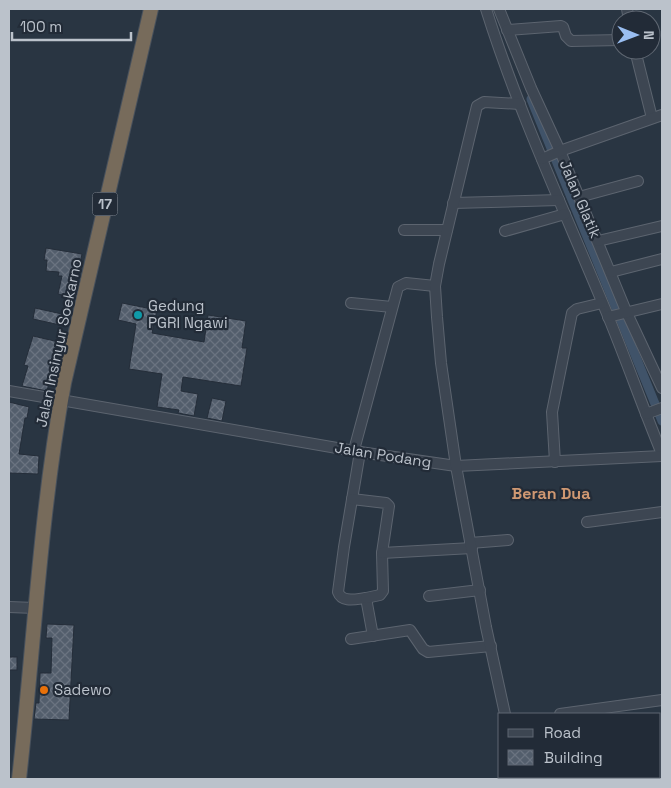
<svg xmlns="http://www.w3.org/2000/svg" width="671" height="788" font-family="'Space Grotesk',sans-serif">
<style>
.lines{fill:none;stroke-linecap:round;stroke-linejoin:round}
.canal{stroke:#405369;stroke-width:9}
.building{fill:url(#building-cross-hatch);stroke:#242d39}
.minor-casing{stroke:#5c646f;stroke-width:12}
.highway-casing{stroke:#48515c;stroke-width:16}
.minor{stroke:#3d4652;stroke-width:10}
.highway{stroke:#776b5b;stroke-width:14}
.culture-dot{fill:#0f9aa8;stroke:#222b37;stroke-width:2}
.food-dot{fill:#e8710a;stroke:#222b37;stroke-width:2}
.labels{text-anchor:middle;stroke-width:4.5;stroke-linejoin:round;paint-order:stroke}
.shield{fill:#222b37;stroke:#8d959f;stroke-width:1}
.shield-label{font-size:14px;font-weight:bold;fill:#bbc2cb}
.street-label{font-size:15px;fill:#bbc2cb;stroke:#222b37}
.poi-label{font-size:15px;fill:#bbc2cb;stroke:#222b37;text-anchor:start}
.neighbourhood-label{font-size:16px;font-weight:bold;fill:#cf9872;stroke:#222b37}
</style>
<defs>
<pattern id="building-cross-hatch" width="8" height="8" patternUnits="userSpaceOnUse" patternTransform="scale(1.25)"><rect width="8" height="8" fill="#535e6c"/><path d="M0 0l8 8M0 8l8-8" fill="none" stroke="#6a7380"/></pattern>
</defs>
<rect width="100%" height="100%" fill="#293542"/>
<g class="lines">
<polyline class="canal" points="531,99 662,421"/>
</g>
<g class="building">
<polygon points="46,248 82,254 77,279 73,278 69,297 58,294 62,276 58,276 59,272 46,271 47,260 44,260"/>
<polygon points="122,303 157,310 152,333 204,342 208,315 246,321 242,348 247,348 241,386 183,377 181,391 198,394 194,416 178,413 179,410 157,407 162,374 129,369 136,324 118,320"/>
<polygon points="35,308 62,314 60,325 33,319"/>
<polygon points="33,336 59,342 47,391 22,386 28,366 24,365"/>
<polygon points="212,398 226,401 222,421 207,418"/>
<polygon points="9,402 29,407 27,418 25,418 19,454 39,456 38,474 9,473"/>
<polygon points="47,624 74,625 69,720 34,719 36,703 39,703 40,673 51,673 52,638 46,638"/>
<rect x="9" y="657" width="8" height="13"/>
</g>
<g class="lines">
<g class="minor-casing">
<g id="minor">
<path d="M486 9C519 114 566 214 608 316 627 362 643 408 662 454"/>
<polyline points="499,9 531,88 560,151 626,311 662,388"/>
<polyline points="627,9 629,20"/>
<polyline points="507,30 561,26 563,27 566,36 571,41 621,40"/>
<polyline points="635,50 652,118"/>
<polyline points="542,159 560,151 662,115"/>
<polyline points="579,197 638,181"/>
<polyline points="453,203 559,200"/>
<polyline points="404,230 447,230"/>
<polyline points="505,231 565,214"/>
<polyline points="598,241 662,226"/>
<polyline points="611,272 662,259"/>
<polyline points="351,303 392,307"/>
<polyline points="608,317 662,304"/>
<polyline points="9,391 360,452 456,466 662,456"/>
<polyline points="646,414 662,408"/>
<polyline points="354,450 398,287 406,283 435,286"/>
<path d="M360 452 344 547 338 592C342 603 356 599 366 598L373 636"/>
<polyline points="555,462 552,412 572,313 577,309 602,303"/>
<polyline points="352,499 386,503 389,506 382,553 383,591 380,595 366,598"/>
<polyline points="587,522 662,512"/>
<polyline points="470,543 508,540"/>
<polyline points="382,553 472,548"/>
<polyline points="429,596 480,590"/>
<polyline points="9,607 35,608"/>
<polyline points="351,639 410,630 423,649 428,652 491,646"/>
<polyline points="505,714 486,627 456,466 441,363 437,317 435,286 439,264 477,106 484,102 520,104"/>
<polyline points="560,714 662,700"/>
<polyline points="518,777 519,779"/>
<polyline points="618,777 618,779"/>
</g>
</g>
<g class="highway-casing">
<path id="highway" d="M19 779C34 647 40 514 64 383L151 9"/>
</g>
<use href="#minor" class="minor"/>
<use href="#highway" class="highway"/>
</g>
<circle class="culture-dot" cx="138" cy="315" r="5"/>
<circle class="food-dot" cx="44" cy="690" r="5"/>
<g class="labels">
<rect class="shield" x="92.5" y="192.5" width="25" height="23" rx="4"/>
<g class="shield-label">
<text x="105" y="209">17</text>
</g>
<g class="street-label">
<text transform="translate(580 199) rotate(67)" y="5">Jalan Glatik</text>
<text transform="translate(59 343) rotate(-78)" y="5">Jalan Insinyur Soekarno</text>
<text transform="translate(383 455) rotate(9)" y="5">Jalan Podang</text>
</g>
<g class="poi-label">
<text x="148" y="311">Gedung<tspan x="148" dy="17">PGRI Ngawi</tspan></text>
<text x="54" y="695">Sadewo</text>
</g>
<g class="neighbourhood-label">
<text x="551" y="499">Beran Dua</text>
</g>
</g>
<rect width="671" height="788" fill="none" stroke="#bbc2cb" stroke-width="20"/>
<rect x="498" y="713" width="162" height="65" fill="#222b37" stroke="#5f6772"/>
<rect x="508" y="729" width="25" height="8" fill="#3d4652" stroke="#5f6772"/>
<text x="544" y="738" font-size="15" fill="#bbc2cb">Road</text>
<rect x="508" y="750" width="25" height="15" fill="url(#building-cross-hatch)" stroke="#5f6772"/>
<text x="544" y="763" font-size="15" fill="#bbc2cb">Building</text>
<g transform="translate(636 35) rotate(91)"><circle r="24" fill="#222b37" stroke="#5f6772"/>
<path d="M0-4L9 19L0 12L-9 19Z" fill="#9abef1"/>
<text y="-8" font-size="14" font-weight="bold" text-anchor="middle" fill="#bbc2cb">N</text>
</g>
<path d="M12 32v8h119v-8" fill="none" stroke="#bbc2cb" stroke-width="2.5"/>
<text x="20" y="32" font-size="15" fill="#bbc2cb" stroke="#222b37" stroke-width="4" paint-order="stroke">100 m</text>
</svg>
